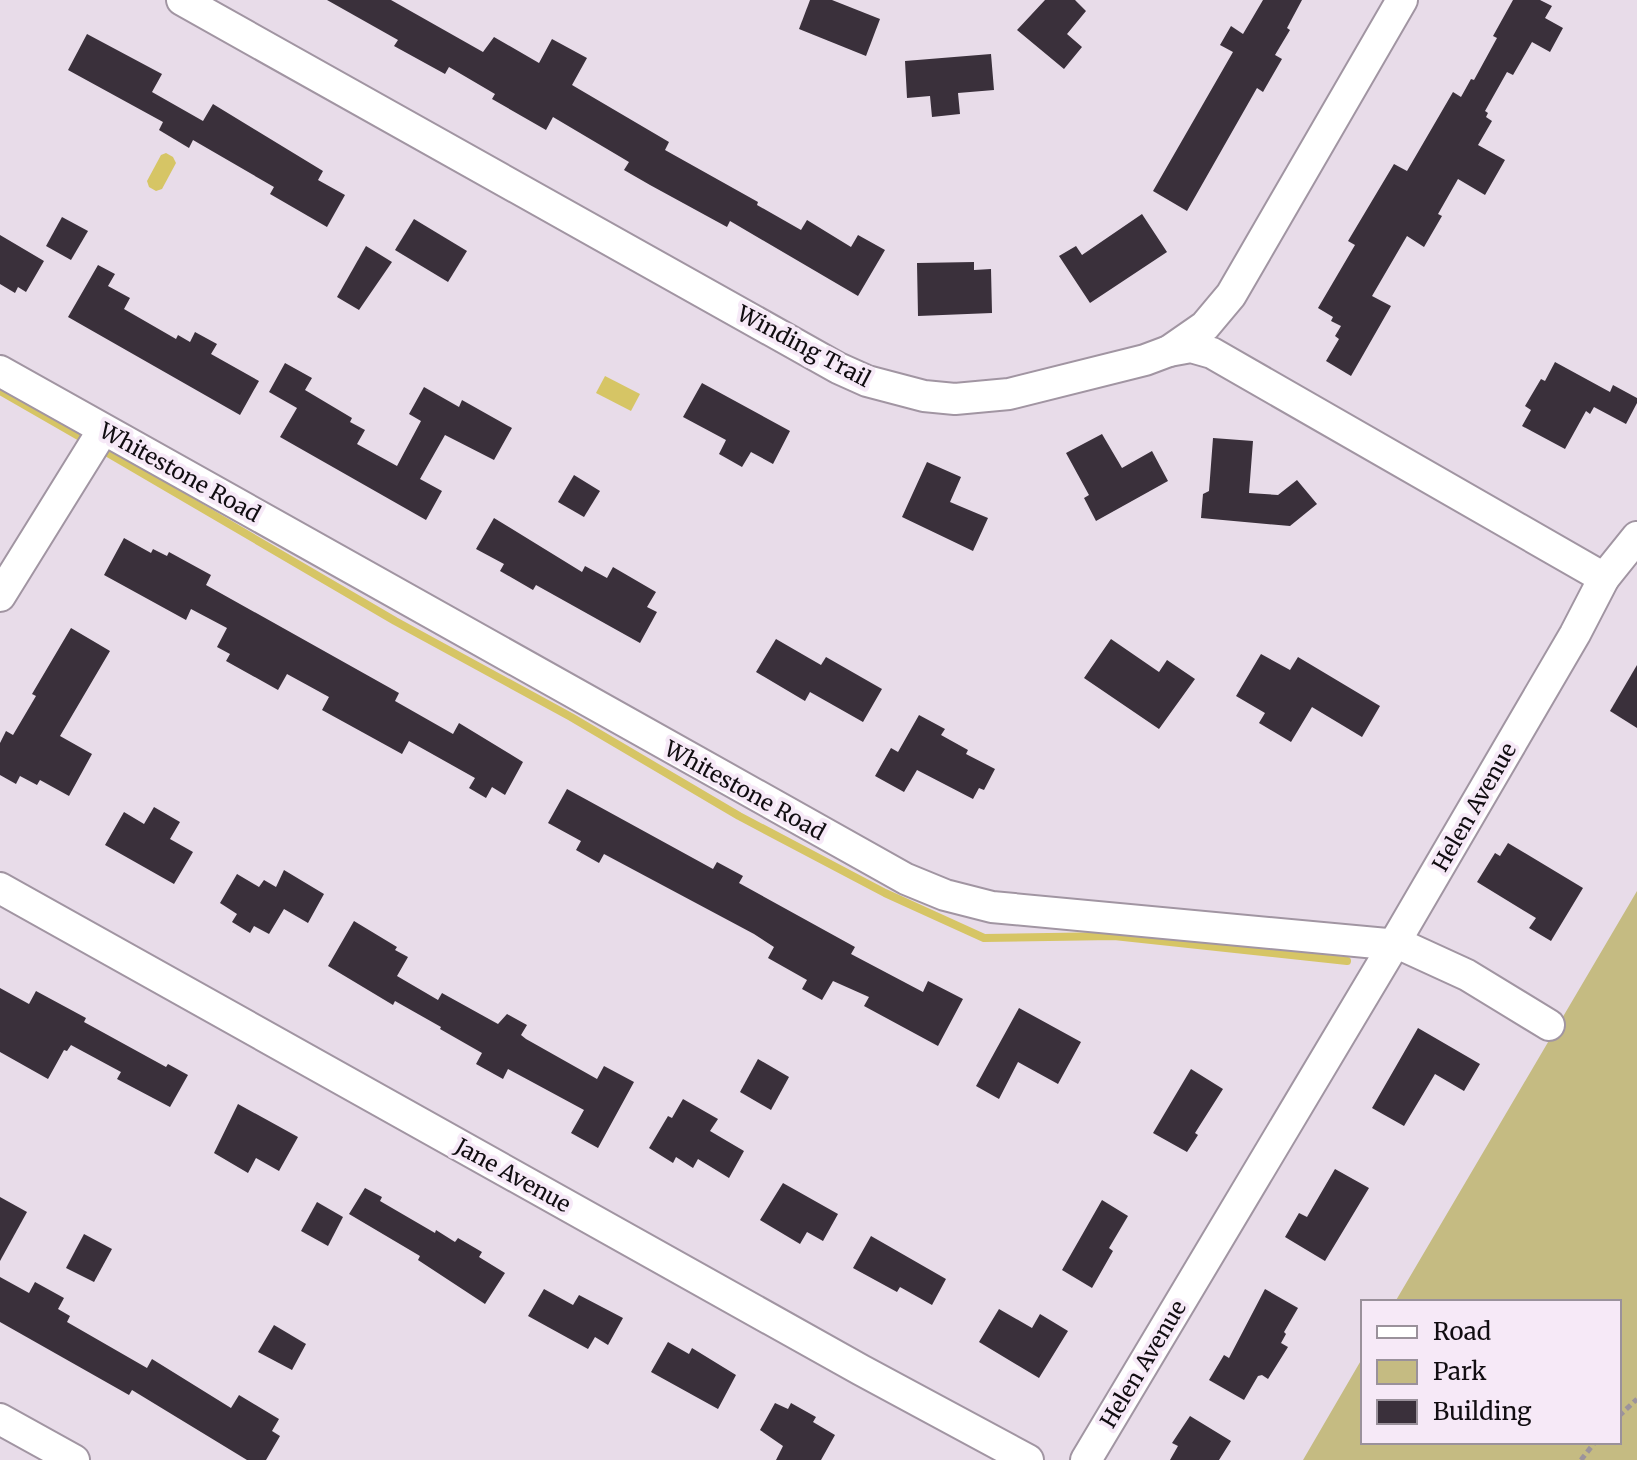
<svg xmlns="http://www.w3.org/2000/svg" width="1637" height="1460" font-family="Merriweather,serif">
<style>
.green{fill:#c5bb82}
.water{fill:#d6c565}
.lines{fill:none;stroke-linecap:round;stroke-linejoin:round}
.stream{stroke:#d6c565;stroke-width:8}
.building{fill:#3a303b}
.minor-casing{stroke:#a195a2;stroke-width:34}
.path{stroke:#9c939c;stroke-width:5;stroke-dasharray:6 4;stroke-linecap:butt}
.minor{stroke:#fff;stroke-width:30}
.labels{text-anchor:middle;stroke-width:8;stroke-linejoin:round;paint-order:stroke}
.street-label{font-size:22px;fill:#110d11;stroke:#f6e9f7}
</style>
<rect width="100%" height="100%" fill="#e8dce9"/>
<polygon class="green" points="1637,891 1637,1460 1303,1460 1363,1357 1363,1442 1619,1442 1619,1302 1395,1302"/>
<g class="water">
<polygon points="166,153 173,157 176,163 162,189 156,191 149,187 147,181 161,155"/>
<polygon points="605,376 640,394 631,411 596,393"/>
</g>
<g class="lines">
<g class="stream">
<polyline points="0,391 89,442"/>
<polyline points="101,449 395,621 571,717 739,816 885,893 984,938 1114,936 1347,961"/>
</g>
</g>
<g class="building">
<polygon points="327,0 391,0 483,52 494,37 539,63 552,39 587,58 572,85 669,142 665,150 758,202 757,205 801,230 807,220 851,247 858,235 885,250 858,296 730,221 727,227 650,185 624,170 629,162 553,117 546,130 492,99 495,94 449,67 445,74 394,46 398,40"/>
<polygon points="810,0 832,0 880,19 866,56 799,29"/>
<polygon points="1045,0 1075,0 1086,11 1067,34 1082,47 1064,69 1017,30"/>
<polygon points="1263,0 1302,0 1287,28 1290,30 1275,55 1282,59 1263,92 1257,88 1187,211 1153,191 1233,52 1220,45 1231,26 1243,34"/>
<polygon points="1513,0 1540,0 1552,6 1545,18 1563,28 1550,52 1532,42 1513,75 1507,72 1485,111 1488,113 1486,117 1492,121 1478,145 1505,160 1485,195 1458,179 1438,214 1442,216 1424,247 1407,236 1372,296 1391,306 1351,376 1326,361 1339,339 1335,336 1341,326 1331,321 1333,317 1318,308 1355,245 1348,241 1394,164 1407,171 1453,92 1461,97 1471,79 1474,80 1497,38 1493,36"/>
<polygon points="87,34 162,74 152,92 203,121 213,104 323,171 318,180 345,195 327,227 270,194 274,187 193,140 189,148 159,130 163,122 68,70"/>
<polygon points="991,54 994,90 958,93 960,114 932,117 930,96 907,98 905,61"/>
<polygon points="1142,214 1167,252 1090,303 1059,256 1076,246 1082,255"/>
<polygon points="62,217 88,231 71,260 46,246"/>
<polygon points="414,219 467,251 448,282 395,250"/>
<polygon points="0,235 44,261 26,292 18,287 15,293 0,284"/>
<polygon points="366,246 392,262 359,310 337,297"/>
<polygon points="974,262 974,270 991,269 992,313 918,316 917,263"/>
<polygon points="98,265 115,274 108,286 130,298 124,309 176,339 178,335 190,342 195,332 217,344 211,354 259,381 240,415 68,317"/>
<polygon points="1555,362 1610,392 1613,385 1637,398 1637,403 1626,424 1594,407 1590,414 1586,411 1565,449 1522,426 1531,410 1525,406 1541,379 1545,381"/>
<polygon points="285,363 312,378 305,390 352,418 350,422 365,430 357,444 397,466 421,421 409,414 424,387 459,407 462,400 512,428 494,460 445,435 420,479 442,491 426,520 280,437 297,408 269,392"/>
<polygon points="702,383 790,431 773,464 751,452 742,467 719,454 726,440 683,417"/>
<polygon points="1102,434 1122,468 1152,451 1168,481 1096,521 1084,498 1089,495 1066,453"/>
<polygon points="1213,438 1253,441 1249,493 1278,495 1297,480 1317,504 1290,526 1201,518 1203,494 1209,491"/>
<polygon points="927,462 961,477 950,502 988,518 973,551 902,517"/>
<polygon points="574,475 600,491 584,517 558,502"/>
<polygon points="494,518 582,572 585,566 607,578 613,567 656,592 647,607 657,612 640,643 536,585 533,590 500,571 504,564 476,549"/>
<polygon points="124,538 151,553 153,549 167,556 169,552 211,575 206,585 399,693 395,701 453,734 459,723 523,762 505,795 492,787 486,798 469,788 475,778 409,741 402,754 322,710 329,697 287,674 278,690 226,661 230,654 217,647 227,628 191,609 186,620 104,575"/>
<polygon points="71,628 110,651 60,736 92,754 69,796 40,780 37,785 20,776 16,784 0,775 0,743 6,731 13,735 36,696 32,694"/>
<polygon points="776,639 821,665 826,657 882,689 863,722 810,692 805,701 756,672"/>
<polygon points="1111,639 1159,672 1167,660 1195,679 1159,729 1084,678"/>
<polygon points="1261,654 1290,670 1298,657 1380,706 1362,737 1312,707 1291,742 1259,723 1265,713 1236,696"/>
<polygon points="1637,665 1637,728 1610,711"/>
<polygon points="919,715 945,729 941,735 968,750 966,754 995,769 984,790 979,788 973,799 917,770 904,792 875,776 891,748 898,752"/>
<polygon points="567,789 713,869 717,862 743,876 739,883 855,947 851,954 923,992 928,981 963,999 938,1046 864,1006 869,997 833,981 822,1000 802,989 807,980 768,958 774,947 754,934 604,854 599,863 576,850 581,841 548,823"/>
<polygon points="154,807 180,822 170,839 193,852 174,884 105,845 124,812 144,824"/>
<polygon points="1508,843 1583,888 1551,941 1529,928 1536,918 1477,882 1495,853 1500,856"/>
<polygon points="284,870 324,894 308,923 284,909 269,934 254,926 250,933 232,922 237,914 220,903 237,874 259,887 264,880 276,887"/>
<polygon points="354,921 397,947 395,950 408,957 397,976 438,1000 442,993 498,1024 507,1014 527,1025 521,1035 526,1039 597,1079 604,1066 634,1082 598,1148 571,1133 584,1110 508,1069 503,1079 476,1064 482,1053 440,1029 441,1027 395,1001 393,1005 328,966"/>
<polygon points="0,988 29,1004 36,991 86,1018 84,1022 166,1067 168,1064 188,1075 170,1107 117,1079 121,1072 71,1045 67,1051 64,1050 48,1079 0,1052"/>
<polygon points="1019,1008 1081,1042 1058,1084 1018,1062 999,1099 976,1086"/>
<polygon points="1418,1028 1480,1064 1464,1091 1435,1074 1404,1126 1372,1108"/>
<polygon points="758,1059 789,1077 771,1110 740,1092"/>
<polygon points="1191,1069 1223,1089 1195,1133 1198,1135 1187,1152 1153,1133"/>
<polygon points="683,1099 718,1119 710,1131 744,1151 729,1178 698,1159 693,1168 676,1157 673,1163 649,1148 668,1116 672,1118"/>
<polygon points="238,1104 298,1137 279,1171 256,1158 248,1173 214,1153"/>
<polygon points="1335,1169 1369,1188 1325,1261 1285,1237 1299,1213 1307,1217"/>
<polygon points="783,1183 838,1214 823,1241 807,1232 800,1244 760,1220"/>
<polygon points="365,1188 382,1197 380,1201 435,1233 436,1230 455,1242 458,1238 482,1252 479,1257 505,1273 485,1304 418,1260 420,1256 349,1214"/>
<polygon points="0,1197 27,1212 0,1261"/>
<polygon points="1102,1200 1128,1216 1109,1248 1113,1251 1092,1288 1062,1270"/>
<polygon points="317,1202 343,1217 328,1246 301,1231"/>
<polygon points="84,1234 112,1249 94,1282 66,1268"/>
<polygon points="871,1236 946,1279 932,1305 900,1287 897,1292 853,1268"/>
<polygon points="0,1277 29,1293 35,1282 64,1298 58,1309 70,1316 67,1322 147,1368 152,1359 231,1408 239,1395 279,1419 272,1431 280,1436 266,1460 247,1460 132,1390 129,1395 0,1322"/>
<polygon points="544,1289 573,1305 579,1295 623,1318 608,1345 595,1337 588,1349 528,1316"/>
<polygon points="1265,1289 1298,1308 1284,1332 1286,1334 1281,1343 1288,1347 1268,1379 1262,1375 1258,1376 1244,1400 1209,1380 1224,1355 1229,1358"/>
<polygon points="999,1309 1032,1328 1040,1314 1068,1331 1039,1378 979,1342"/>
<polygon points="274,1325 306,1344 292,1370 258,1352"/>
<polygon points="668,1342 689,1354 692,1348 736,1375 718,1409 651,1372"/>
<polygon points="775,1403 788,1409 791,1403 816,1417 813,1422 835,1435 821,1460 776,1460 783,1446 760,1430"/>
<polygon points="1190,1416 1231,1441 1219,1460 1170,1460 1178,1446 1172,1443"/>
</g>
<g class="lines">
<g class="minor-casing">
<g id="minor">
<polyline points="182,0 838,368 867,381 924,396 955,399 1009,394 1145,360 1169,351 1205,326 1231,295 1402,0"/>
<polyline points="0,371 906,879 945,895 992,907 1387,944 1395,942 1467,975 1549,1025"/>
<polyline points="1604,578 1637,537"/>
<polyline points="0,596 103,430"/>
<polyline points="0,888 861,1370 1028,1460"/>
<polyline points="0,1419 74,1460"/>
<polyline points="1086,1460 1387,956 1575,634 1604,578 1212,353 1191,347 1169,351"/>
</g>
</g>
<g class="path">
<polyline points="1619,1416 1637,1399"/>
<polyline points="1581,1460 1595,1442"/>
</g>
<use href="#minor" class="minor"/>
</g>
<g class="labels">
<g class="street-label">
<text transform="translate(804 346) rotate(28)" y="8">Winding Trail</text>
<text transform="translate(180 472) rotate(29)" y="8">Whitestone Road</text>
<text transform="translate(745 790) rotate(29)" y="8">Whitestone Road</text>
<text transform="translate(1474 807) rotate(-60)" y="8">Helen Avenue</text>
<text transform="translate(513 1175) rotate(29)" y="8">Jane Avenue</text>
<text transform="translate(1143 1364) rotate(-59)" y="8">Helen Avenue</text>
</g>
</g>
<rect x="1361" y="1300" width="260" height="144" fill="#f6e9f7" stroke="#9a919b" stroke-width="2"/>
<rect x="1377" y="1326" width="40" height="12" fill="#ffffff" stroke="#9a919b" stroke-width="2"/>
<text x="1433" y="1340" font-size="24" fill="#110d11">Road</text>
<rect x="1377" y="1360" width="40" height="24" fill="#c5bb82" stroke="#9a919b" stroke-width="2"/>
<text x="1433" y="1380" font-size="24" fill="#110d11">Park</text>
<rect x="1377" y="1400" width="40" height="24" fill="#3a303b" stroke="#9a919b" stroke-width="2"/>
<text x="1433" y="1420" font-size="24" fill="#110d11">Building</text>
</svg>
